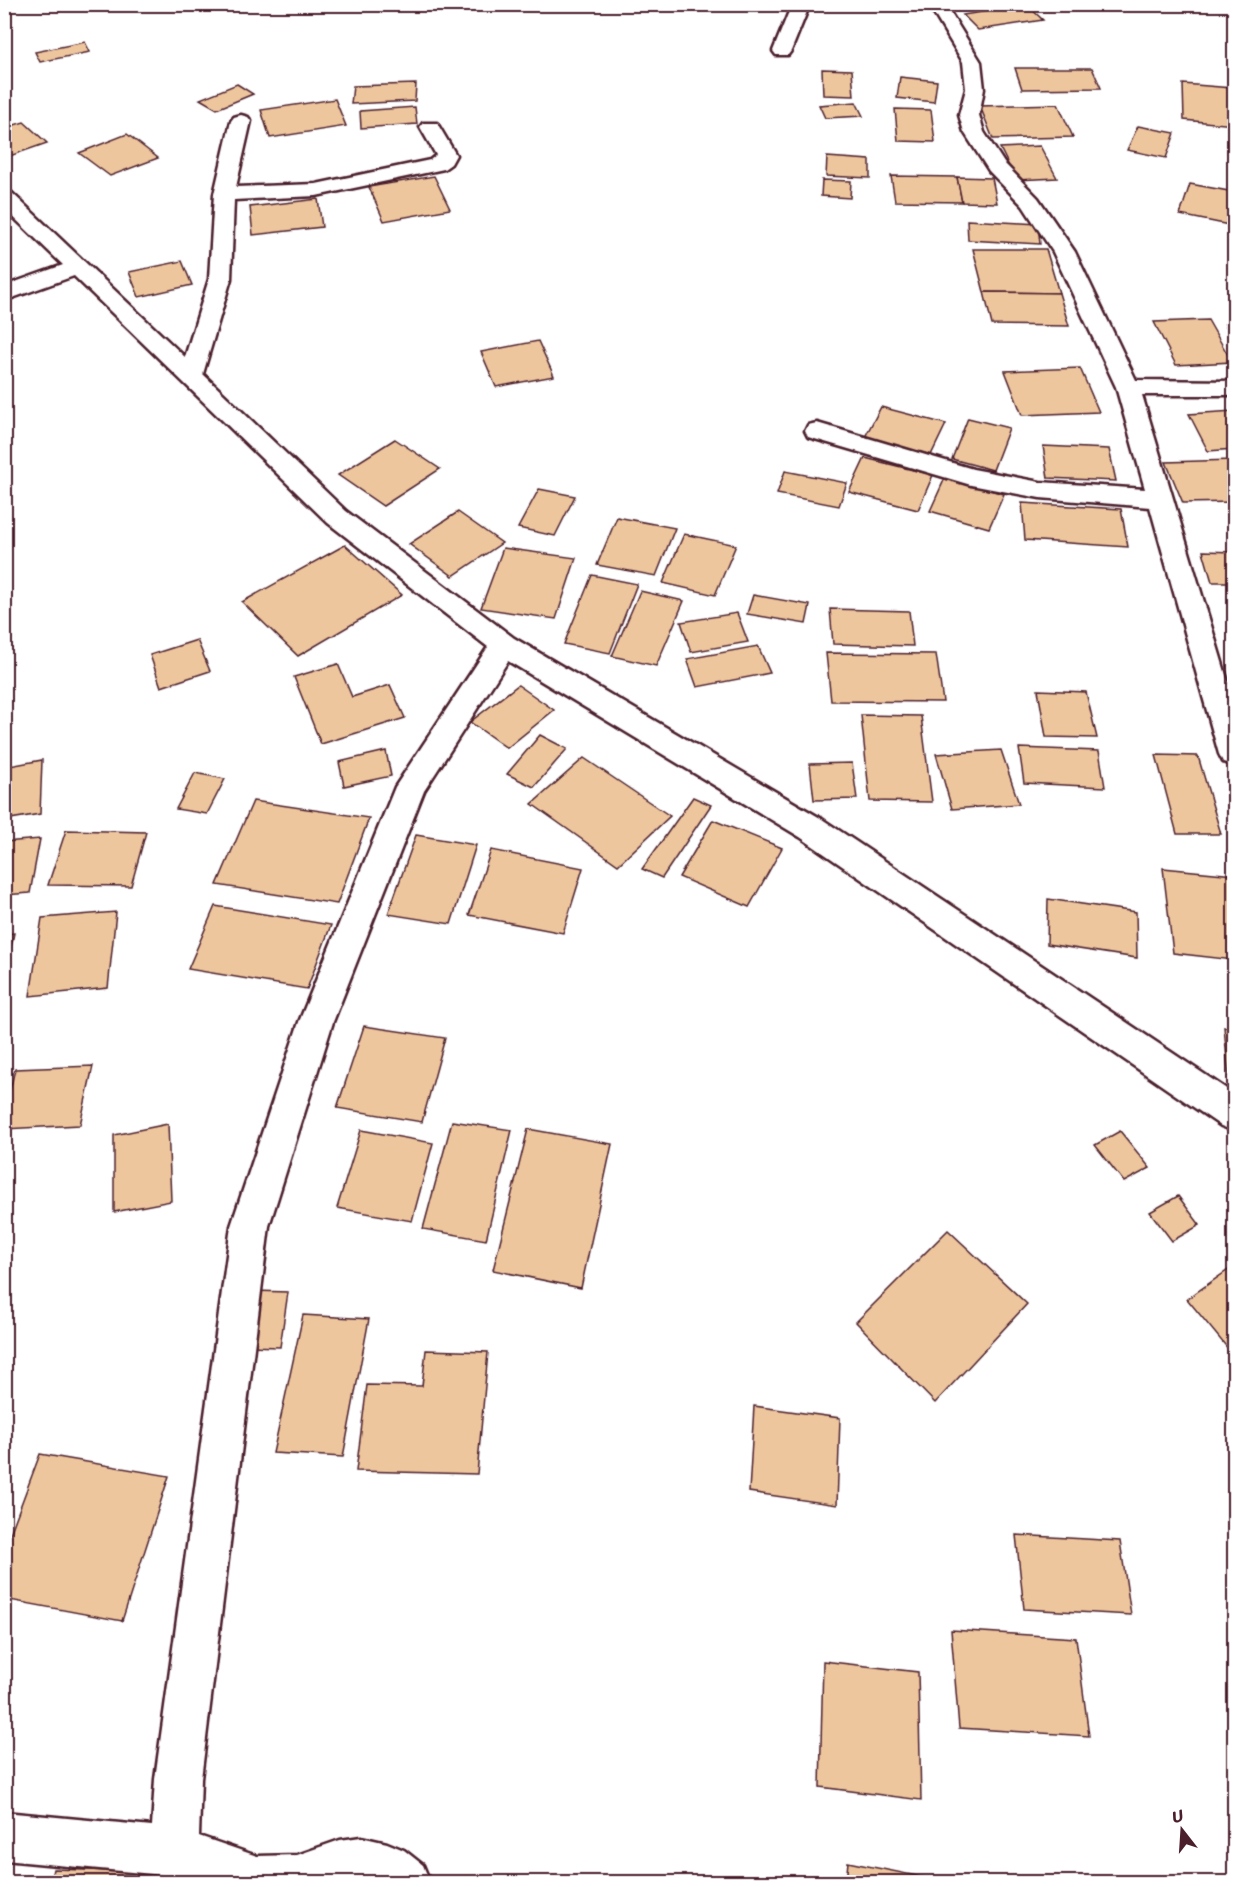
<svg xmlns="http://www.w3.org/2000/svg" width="1239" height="1887" font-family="Sriracha,sans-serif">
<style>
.building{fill:#eec69e;stroke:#4a1f2b;stroke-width:1.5}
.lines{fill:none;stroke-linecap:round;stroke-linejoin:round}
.minor-casing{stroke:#4a1f2b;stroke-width:5}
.minor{fill:#fff;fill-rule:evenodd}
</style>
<rect width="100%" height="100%" fill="#fff"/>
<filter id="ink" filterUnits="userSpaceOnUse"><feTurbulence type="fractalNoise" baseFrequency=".0167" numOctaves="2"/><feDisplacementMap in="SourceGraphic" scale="12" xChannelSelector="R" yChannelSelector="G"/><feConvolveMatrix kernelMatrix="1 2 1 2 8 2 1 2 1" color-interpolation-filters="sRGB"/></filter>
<g filter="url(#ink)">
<g class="building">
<polygon points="1087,4 1138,4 1139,7 1088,7"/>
<polygon points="1027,5 1043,20 978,30 963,15"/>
<polygon points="85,42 90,52 40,62 35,52"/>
<polygon points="1015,68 1092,68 1101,88 1022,89"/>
<polygon points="822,69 852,70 854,96 823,95"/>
<polygon points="900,77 937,81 934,102 897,98"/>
<polygon points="237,84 253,94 217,109 200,99"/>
<polygon points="416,84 415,101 351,104 353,86"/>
<polygon points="1183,84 1232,88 1234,125 1184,120"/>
<polygon points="335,99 346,126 270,138 261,110"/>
<polygon points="856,102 863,116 825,118 819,105"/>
<polygon points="1058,104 1073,137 993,139 980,106"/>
<polygon points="415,107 417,124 361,128 360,111"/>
<polygon points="895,109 931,110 935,142 898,141"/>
<polygon points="24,122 47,143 4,158 4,128"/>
<polygon points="1138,126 1175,133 1166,158 1127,150"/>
<polygon points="127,134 158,158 110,176 79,153"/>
<polygon points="1040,146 1057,178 1016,180 1000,148"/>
<polygon points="827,157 870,160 870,178 826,176"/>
<polygon points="434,176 450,209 384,221 369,187"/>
<polygon points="891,176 957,177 962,202 895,201"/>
<polygon points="957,177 992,178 997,203 962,202"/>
<polygon points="822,180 851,181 850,198 821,196"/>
<polygon points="1190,184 1234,192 1234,226 1180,215"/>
<polygon points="318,199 322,227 253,235 250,207"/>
<polygon points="967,220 1038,224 1040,244 968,240"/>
<polygon points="973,249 1046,249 1059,293 984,292"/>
<polygon points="182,261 192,285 139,297 129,272"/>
<polygon points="984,292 1059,293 1069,326 992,325"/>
<polygon points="1208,320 1232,362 1176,365 1154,322"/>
<polygon points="1225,324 1234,324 1234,342"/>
<polygon points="538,341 554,376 496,387 481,352"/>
<polygon points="1080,368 1099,412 1022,415 1005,371"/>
<polygon points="881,407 946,424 931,455 865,437"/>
<polygon points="1234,411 1234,449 1208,451 1189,414"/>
<polygon points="968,418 1009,428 993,470 952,459"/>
<polygon points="395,439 440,469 383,506 338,475"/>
<polygon points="1043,446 1109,449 1116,481 1048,478"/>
<polygon points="865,458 933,475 918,510 849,492"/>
<polygon points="1234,460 1234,502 1183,503 1166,462"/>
<polygon points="785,471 847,483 839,506 777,494"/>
<polygon points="945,478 1004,494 989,528 930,511"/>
<polygon points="539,489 575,496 555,536 518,528"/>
<polygon points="1022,503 1121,509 1128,547 1025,540"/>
<polygon points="458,512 502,543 453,576 409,544"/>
<polygon points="617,517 675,528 656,576 597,565"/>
<polygon points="684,534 736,545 715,595 663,583"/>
<polygon points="345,545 402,595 298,656 242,602"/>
<polygon points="503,548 576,558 556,619 481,608"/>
<polygon points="1203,551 1234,552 1234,582 1212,582"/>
<polygon points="592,575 637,584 610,653 564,644"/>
<polygon points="640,591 684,601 656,666 612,656"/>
<polygon points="753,595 810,605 806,624 747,614"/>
<polygon points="830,609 909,611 913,646 833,644"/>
<polygon points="737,613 748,642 691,652 681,622"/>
<polygon points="197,640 210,671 161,687 150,655"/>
<polygon points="758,646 770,673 697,687 687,659"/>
<polygon points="826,653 936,654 943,702 831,701"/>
<polygon points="338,664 352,697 390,685 405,718 321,744 294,677"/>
<polygon points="518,685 554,710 507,748 470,722"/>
<polygon points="1038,690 1086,692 1097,738 1046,737"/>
<polygon points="861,715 921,716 932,802 870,801"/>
<polygon points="540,735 567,749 534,787 507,774"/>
<polygon points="1019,748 1099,751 1105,787 1024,783"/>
<polygon points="1001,750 1019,804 952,809 936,754"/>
<polygon points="386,751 391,776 344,786 339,762"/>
<polygon points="1156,755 1198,756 1221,834 1177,834"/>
<polygon points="584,758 670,816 618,865 532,804"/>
<polygon points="42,760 40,814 4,820 4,767"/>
<polygon points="852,763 857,799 814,800 810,764"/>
<polygon points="195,773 225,779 207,814 176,809"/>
<polygon points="693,797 711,805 662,878 642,869"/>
<polygon points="253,801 369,818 337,904 217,885"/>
<polygon points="713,820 782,848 749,907 679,877"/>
<polygon points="66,830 146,832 131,886 48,885"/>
<polygon points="416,835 476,845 451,924 388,914"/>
<polygon points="40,839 30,893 4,895 4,842"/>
<polygon points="491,850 583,868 563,933 469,915"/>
<polygon points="1163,868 1234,875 1234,960 1173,953"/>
<polygon points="1048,899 1136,912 1137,958 1047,944"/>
<polygon points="215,906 331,925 307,989 188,969"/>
<polygon points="116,912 108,988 30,996 42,918"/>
<polygon points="14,933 4,979 4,934"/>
<polygon points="364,1026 445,1038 422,1122 337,1108"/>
<polygon points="1224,1027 1234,1029 1234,1092 1230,1091"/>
<polygon points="93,1066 80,1125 4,1129 4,1115 15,1069"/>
<polygon points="452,1121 512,1130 486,1240 423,1229"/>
<polygon points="168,1124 171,1201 114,1212 114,1135"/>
<polygon points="528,1129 612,1144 581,1288 493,1270"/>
<polygon points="361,1130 433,1143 412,1221 337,1208"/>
<polygon points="1120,1131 1150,1168 1124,1182 1095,1145"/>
<polygon points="1178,1196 1200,1225 1172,1241 1150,1212"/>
<polygon points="948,1230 1027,1304 935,1403 856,1322"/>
<polygon points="1234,1266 1234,1356 1187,1299"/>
<polygon points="254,1291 288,1292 280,1347 245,1346"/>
<polygon points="303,1315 369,1319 343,1457 273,1453"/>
<polygon points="426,1350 488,1352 477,1474 356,1471 367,1385 422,1386"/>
<polygon points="754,1406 840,1418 837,1505 749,1492"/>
<polygon points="40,1454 169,1476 122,1621 4,1599 4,1550"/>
<polygon points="1016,1535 1120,1541 1131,1615 1024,1609"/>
<polygon points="951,1630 1076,1638 1089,1736 959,1728"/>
<polygon points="823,1661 918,1672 921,1800 820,1787"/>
<polygon points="848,1862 932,1879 932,1882 846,1882"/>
<polygon points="53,1869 180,1873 179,1882 50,1882"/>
</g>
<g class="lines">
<g class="minor-casing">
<g id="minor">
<polygon points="792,4 810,4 791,51 788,55 776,55 773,51"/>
<polygon points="928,4 945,4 981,62 984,89 979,115 984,132 1004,163 1038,198 1075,252 1136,380 1234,381 1234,395 1142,395 1234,702 1234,765 1223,762 1219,754 1150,507 1040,498 971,485 808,437 805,431 808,425 817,423 973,469 1040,482 1145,489 1116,387 1053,252 1023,206 989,171 964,132 959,115 966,89 963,62"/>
<polygon points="241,115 248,117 251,121 236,187 316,184 430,160 436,155 420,127 423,123 437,123 456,155 451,164 444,169 316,196 234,200 231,279 203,374 346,511 514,638 822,819 1234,1094 1234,1131 1221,1126 800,837 508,661 424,791 333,1022 269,1226 201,1779 199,1836 257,1856 297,1855 340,1840 361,1837 387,1843 404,1850 423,1865 430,1882 193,1882 174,1876 4,1860 4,1812 152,1826 155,1779 231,1226 299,1022 395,787 488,647 328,523 74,276 4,301 4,286 63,265 4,208 4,190 11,192 185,357 209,279 214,194 231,121 234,117"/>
</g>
</g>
<use href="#minor" class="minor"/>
</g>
</g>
<rect width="1239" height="1887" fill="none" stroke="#fff" stroke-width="24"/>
<rect x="12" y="12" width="1215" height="1863" fill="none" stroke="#4a1f2b" stroke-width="2" filter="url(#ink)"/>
<g transform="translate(1182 1830) rotate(343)" stroke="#ffffff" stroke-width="4.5" paint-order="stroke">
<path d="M0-4.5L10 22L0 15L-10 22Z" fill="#4a1f2b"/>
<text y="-9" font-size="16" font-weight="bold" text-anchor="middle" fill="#4a1f2b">U</text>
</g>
</svg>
